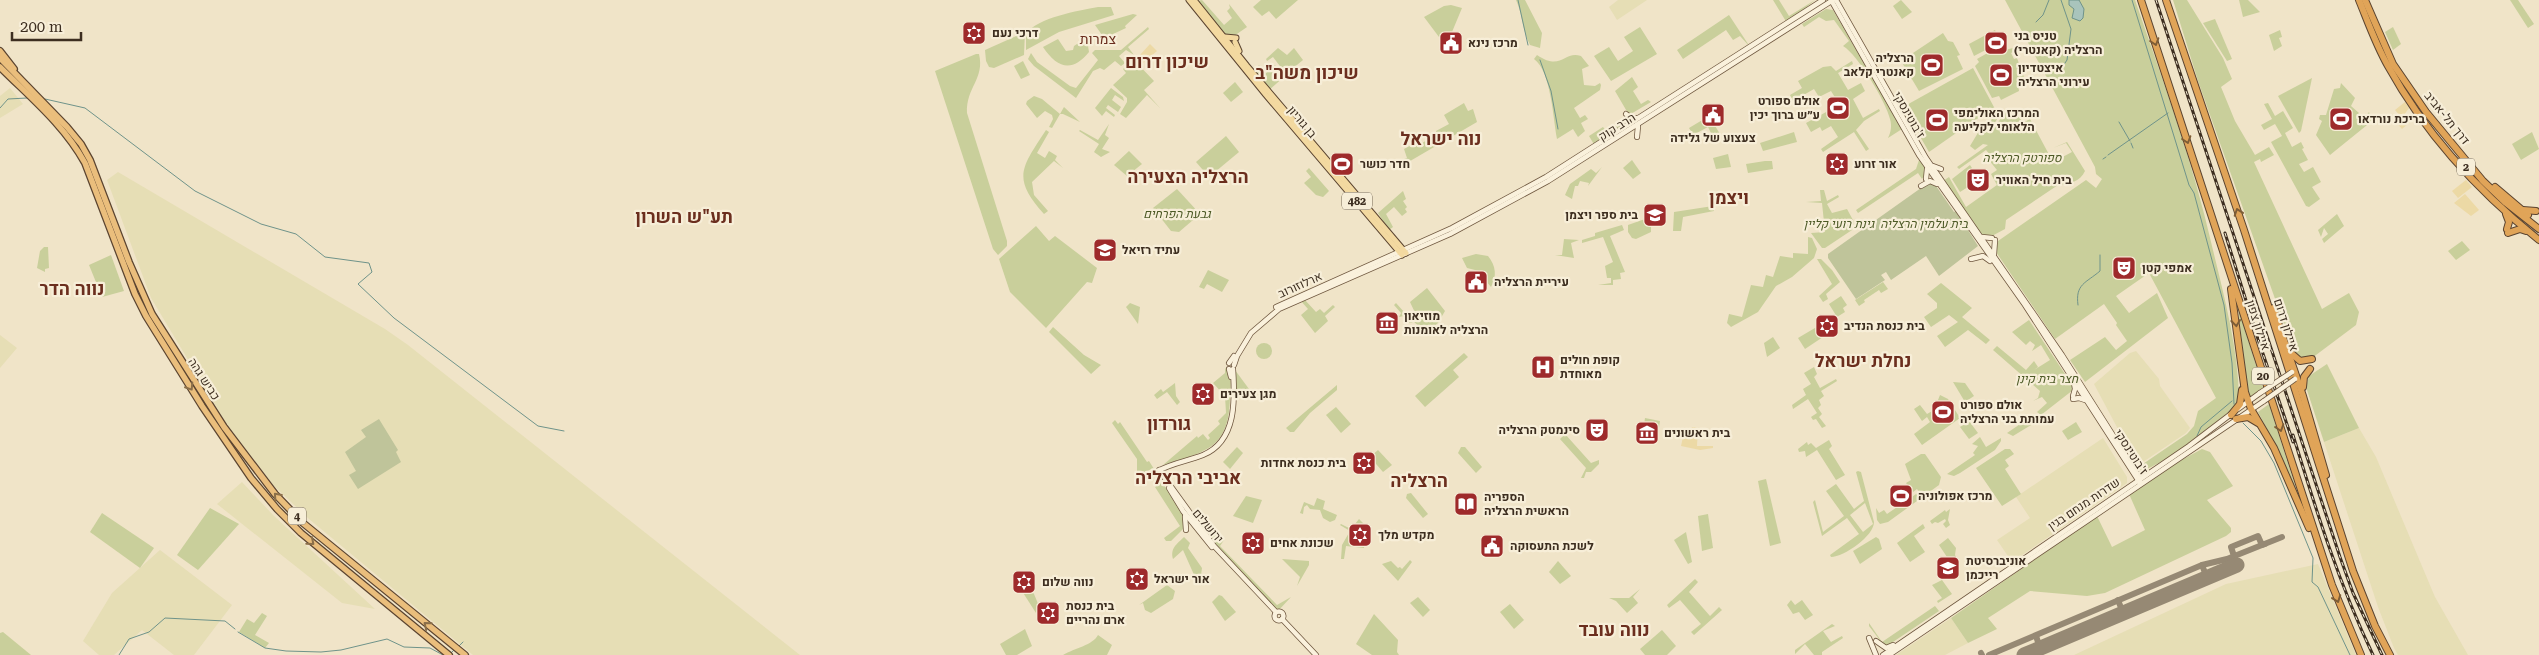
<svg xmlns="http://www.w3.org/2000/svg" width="2539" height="655" font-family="'Roboto Serif',Heebo,serif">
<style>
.farmland{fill:#e6deb5}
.green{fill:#c9cf9b;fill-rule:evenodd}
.sand{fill:#ecd9a5}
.cemetery{fill:#bfc49a}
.water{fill:#a9c4bc;stroke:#6f938a}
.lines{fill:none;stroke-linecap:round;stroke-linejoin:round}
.stream{stroke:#6f938a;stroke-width:1}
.taxiway{stroke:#968974;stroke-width:6}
.runway{stroke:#968974;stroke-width:15}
.secondary-casing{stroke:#6f573f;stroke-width:6}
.primary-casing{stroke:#5b4430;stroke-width:7}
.trunk-casing{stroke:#5b4430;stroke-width:8}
.motorway-casing{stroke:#5b4430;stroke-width:8}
.secondary{stroke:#faf1dc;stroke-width:4.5}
.primary{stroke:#f3d9a0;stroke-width:5}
.trunk{stroke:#eabe7c;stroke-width:5.5}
.motorway{stroke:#e0a458;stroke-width:6}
.rail-casing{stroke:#3d2e20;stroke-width:3}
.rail{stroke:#f7eed8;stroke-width:1;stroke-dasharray:4;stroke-linecap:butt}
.secondary-bridge-casing{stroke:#6f573f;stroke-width:6;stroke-linecap:butt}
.secondary-bridge{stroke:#faf1dc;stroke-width:4.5}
.oneway{stroke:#7e5d36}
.oneway2{stroke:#8b6f49}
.labels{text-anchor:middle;stroke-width:4.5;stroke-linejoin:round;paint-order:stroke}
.shield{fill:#f7eed8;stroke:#756857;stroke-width:1}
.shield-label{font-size:11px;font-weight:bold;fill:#3d2e20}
.poi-label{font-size:12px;font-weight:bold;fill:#3d2e20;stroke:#f7eed8;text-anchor:start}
.street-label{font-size:12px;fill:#3d2e20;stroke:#f7eed8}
.park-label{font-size:12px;font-style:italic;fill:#4d5a26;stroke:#f7eed8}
.neighbourhood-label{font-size:14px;fill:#6b2e1e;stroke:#f7eed8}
.district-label{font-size:18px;font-weight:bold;fill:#6b2e1e;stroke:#f7eed8}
</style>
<rect width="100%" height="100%" fill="#f0e4c8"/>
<g class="farmland">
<polygon points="1618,0 1647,0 1617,20 1609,7"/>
<polygon points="10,88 23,104 0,118 0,96"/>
<polygon points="118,172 385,329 408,345 800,655 473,655 309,519 274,486 226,423 151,298 107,180"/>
<polygon points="0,335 17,348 0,368"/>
<polygon points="2136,351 2159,379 2160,386 2190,428 2186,433 2143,462 2135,461 2094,384 2130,353"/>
<polygon points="2359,428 2376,457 2435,597 2468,655 2398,655 2394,648 2378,607 2324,442"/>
<polygon points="2103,438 2127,477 2127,483 2012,562 1997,540 2030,518 2016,497"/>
<polygon points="242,482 274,516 375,609 342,603 217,504"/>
<polygon points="160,550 232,605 194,655 174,655 142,630 114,655 99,655 83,641 112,593"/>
<polygon points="2318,564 2356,655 2074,655 2226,584"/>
<polygon points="1951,618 1968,643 1945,655 1896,655"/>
</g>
<g class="green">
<polygon points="1202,0 1224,25 1232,18 1227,11 1230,8 1229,4 1247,27 1234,36 1226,37 1197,1"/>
<polygon points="1261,0 1298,0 1276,19 1269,11 1262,16 1253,7"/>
<path d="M1516 0H1525L1542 33 1540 48 1530 45C1522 30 1523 15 1516 0Z"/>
<polygon points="1773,0 1779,0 1789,16 1815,0 1787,23"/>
<polygon points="1901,0 1912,12 1902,19 1893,6"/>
<path d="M2005 0H2135C2163 81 2193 162 2212 246 2224 296 2238 347 2239 398 2232 418 2163 464 2142 471L2137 468 2187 434 2194 426 2198 411 2216 398 2149 273 2116 296 2129 313 2157 293 2168 318 2085 382 2070 360 2105 337 2116 350 2127 341 2116 325 2117 323 2104 304 2055 339 1996 252 1998 241 2086 180 2096 188 2102 179 2096 174 2095 167Z"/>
<polygon points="2173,0 2187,0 2223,58 2232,79 2221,87 2235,121 2255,155 2269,147 2274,155 2261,162 2260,159 2254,162 2322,309 2349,293 2359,312 2356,325 2312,358 2307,360 2296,357 2291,344 2198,81"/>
<polygon points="2248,0 2260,12 2243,17 2239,0"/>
<polygon points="2510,0 2518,0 2534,24 2528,28"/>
<polygon points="1451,5 1462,8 1452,32 1439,37 1424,17 1444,6"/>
<path d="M1098 7H1111L1114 15 1059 32 1026 50V34C1038 17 1078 11 1098 7Z"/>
<path d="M1826 9 1833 10 1902 129 1888 138C1891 132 1892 126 1890 119 1886 102 1858 55 1843 46L1849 41 1834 20 1826 21 1819 17 1804 27 1802 24Z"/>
<polygon points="1133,14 1137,15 1125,26 1126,28 1111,35 1114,45 1105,46 1106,36 1102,35 1095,25"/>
<polygon points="1729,15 1750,47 1740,36 1733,40 1726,30 1683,59 1677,50"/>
<polygon points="2215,19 2232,59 2227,61 2203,23"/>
<polygon points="1148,27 1149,29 1128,47 1134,55 1126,50 1119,56 1125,63 1121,66 1115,61 1104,70 1100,68 1093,71 1076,98 1034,66 1028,59 1031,53 1037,62 1070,86 1076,88 1098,60 1092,53 1095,50 1121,50"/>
<polygon points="1640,27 1657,54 1611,81 1594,56 1609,47 1618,61 1633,51 1624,37"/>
<polygon points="2393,27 2401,44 2393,50 2385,32"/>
<polygon points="1995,30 2001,42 1974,56 1969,44"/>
<polygon points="2280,30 2282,37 2279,38 2282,46 2274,51 2269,35"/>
<polygon points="1025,32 1024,55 994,68 989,67 986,61 985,50"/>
<polygon points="1943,33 1948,41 1953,42 1960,55 1957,56 1963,69 1919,91 1901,61"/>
<path d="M1058 39 1066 51 1073 50 1074 46 1083 40 1088 46 1089 52C1072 73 1057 68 1043 47Z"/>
<polygon points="1998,47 2001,51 2017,47 2018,49 2011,53 2014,59 2017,58 2025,80 2018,84 2019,91 2001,100 1999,96 1992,98 1975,66 1979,62 1977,59"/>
<polygon points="1278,48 1287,55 1294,48 1303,60 1286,74 1273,57 1267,61 1266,59"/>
<path d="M976 54H979C985 79 966 87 967 113L1007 241V246L998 255 993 249 935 71Z"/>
<path d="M1537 55C1562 72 1564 50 1581 56L1589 66 1582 69 1584 85 1595 86 1600 83 1601 85 1600 90 1574 108 1580 118 1585 115 1588 119 1581 123 1585 131 1578 137 1573 129 1557 139C1553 118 1551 71 1534 59Z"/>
<polygon points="1134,60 1154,81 1144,90 1160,108 1147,95 1126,118 1120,114 1127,102 1127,98 1113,85 1126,73 1123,69"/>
<polygon points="1023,61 1030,75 1021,79 1014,66"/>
<polygon points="1852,61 1853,64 1838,73 1848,90 1861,83 1865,91 1853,99 1863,118 1879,109 1880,111 1864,121 1856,130 1869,149 1866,151 1854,132 1823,152 1821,149 1838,137 1831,126 1822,131 1820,127 1811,132 1806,123 1828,111 1826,106 1836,99 1831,91 1819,97 1814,89 1793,101 1790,95 1802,88 1798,81 1823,67 1831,66 1836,71"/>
<polygon points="1259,65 1266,73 1275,65 1285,76 1269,90 1253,71"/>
<polygon points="1973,68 1995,109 1973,121 1974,123 1970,130 1959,131 1929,152 1903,107"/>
<polygon points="1632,77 1638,87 1633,91 1641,104 1648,100 1651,102 1629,115 1615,91"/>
<polygon points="2312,78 2301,131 2299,133 2278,96"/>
<polygon points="1235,82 1243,92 1231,102 1223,93"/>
<polygon points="2341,83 2355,98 2351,106 2359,113 2357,116 2363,120 2369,112 2372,121 2330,155 2316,135 2322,121 2319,119 2320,115 2326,115 2334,89 2340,88"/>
<polygon points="1111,88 1123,97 1124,101 1115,95 1112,100 1121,107 1118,112 1108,105 1106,108 1115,115 1114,117 1106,111 1102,116 1095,108"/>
<polygon points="1034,96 1042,99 1060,114 1064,107 1080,122 1063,114 1060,114 1052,128 1049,127 1053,119 1052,115 1045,111 1037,118 1026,104 1027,101"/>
<polygon points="1464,103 1468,111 1473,109 1477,122 1405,164 1404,159 1407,158 1404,149 1417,142 1419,145 1427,140 1429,143 1439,137 1436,131 1449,124 1444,115"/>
<polygon points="2268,103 2275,116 2283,111 2293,128 2285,133 2292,147 2301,142 2304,148 2302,149 2308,160 2299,164 2304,172 2313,167 2321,182 2312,187 2320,199 2309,207 2306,206 2271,142 2282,136 2275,124 2264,130 2261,125 2272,119 2264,104"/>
<path d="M2008 109 2021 119 2017 126 2030 119 2053 162 2072 152 2066 143 2053 148 2067 142 2085 171C2080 182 2069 184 2058 185L2006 220 2005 229 1990 237 1982 236 1943 181 1949 177 1966 207 1997 185 1991 174 1997 170 1988 159 1991 156 1986 150 1959 169 1957 167 1988 145 1983 144 1975 150 1970 146 1982 126 2001 113 1994 124 1996 125Z"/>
<polygon points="1709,116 1720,134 1713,137 1708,127 1693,135 1689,128"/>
<polygon points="1623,120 1625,124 1595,146 1589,136 1603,127 1607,132"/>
<polygon points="1109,124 1105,135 1109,138 1102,149 1110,152 1101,157 1094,152 1099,144 1079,131 1080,130 1098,140"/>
<path d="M1046 130 1049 132 1037 153 1045 158 1049 151 1057 156 1055 160 1063 168 1054 161 1032 182 1034 195 1048 211 1044 214C1011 178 1022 167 1046 130Z"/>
<polygon points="1794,132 1797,142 1763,151 1760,143"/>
<polygon points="2532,132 2539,149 2521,160 2512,144"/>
<polygon points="1226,136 1239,152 1209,177 1196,162"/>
<polygon points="1129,151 1142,164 1127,176 1114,165"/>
<polygon points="1728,154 1731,167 1716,169 1713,158"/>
<polygon points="1632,160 1641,173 1633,179 1623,168"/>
<polygon points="1919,160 1926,169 1925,175 1922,179 1918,173 1858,213 1856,210 1916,169"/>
<polygon points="1765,161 1772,161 1773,169 1748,173 1746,164"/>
<polygon points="1970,165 1972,168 1969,171 1971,178 1967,179 1966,183 1968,187 1960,192 1952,179"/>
<polygon points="1602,167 1588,186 1589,183 1580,181 1578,186 1575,186 1572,199 1565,195 1570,184 1591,169 1596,173"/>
<polygon points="1309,168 1329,191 1323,197 1316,195 1304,183 1311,177 1306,171"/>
<polygon points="1177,189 1200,214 1179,232 1171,231 1153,208"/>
<polygon points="1820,190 1824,190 1827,201 1838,195 1839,197 1827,204 1832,213 1847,209 1854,222 1852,230 1825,248 1822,248 1811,233 1825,232 1822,203 1806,202 1821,201"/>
<polygon points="1403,191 1406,199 1403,201 1407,207 1405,209 1407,212 1402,216 1394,207 1386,214 1393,227 1389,230 1378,213"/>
<polygon points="1713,206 1714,211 1683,217 1681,231 1673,231 1674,212"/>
<polygon points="2337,214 2344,226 2324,243 2322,239 2328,234 2324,228 2321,237 2318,230"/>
<polygon points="1645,219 1651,223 1651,232 1636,239 1632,238 1628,232 1628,225"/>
<polygon points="1622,225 1624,230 1610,236 1625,272 1620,273 1621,279 1613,280 1613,285 1598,285 1611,283 1611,278 1607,278 1605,266 1613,262 1603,237 1582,243 1582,240 1595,236 1595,233"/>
<polygon points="1036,226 1049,241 1055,236 1097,268 1092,283 1087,282 1046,328 1010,292 999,259"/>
<polygon points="1808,237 1812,238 1817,249 1814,258 1792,277 1776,286 1758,312 1731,327 1727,323 1729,314 1742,317 1751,285 1763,287 1766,275 1773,277 1780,256 1793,258 1793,253 1808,254"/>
<polygon points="1564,239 1579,240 1571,243 1574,258 1555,255 1562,255"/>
<polygon points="2462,241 2470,250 2456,260 2448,251"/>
<polygon points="44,247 48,247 49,268 45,269 45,272 37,268 40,251"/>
<path d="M1476 254 1488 256C1496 266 1497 276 1491 287L1486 281 1483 272 1467 268 1462 258Z"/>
<polygon points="111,255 124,291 102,297 89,265"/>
<polygon points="1817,259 1821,259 1832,270 1840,282 1826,294 1828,299 1823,302 1819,296 1832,284"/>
<polygon points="1208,270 1229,280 1222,292 1207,284 1204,289 1199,287"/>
<polygon points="1883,282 1888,289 1881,293 1879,290 1864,300 1865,302 1859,306 1855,300"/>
<polygon points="1941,283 1972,308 1962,317 1990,340 1986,344 1968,330 1945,347 1937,336 1958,322 1949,315 1931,327 1924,317 1937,308 1937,303 1927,294"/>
<polygon points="1427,288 1445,311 1438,323 1426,332 1414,322 1409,323 1404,316 1399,317 1401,313 1394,305 1396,303 1412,321 1417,317 1410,302"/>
<polygon points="1841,296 1847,305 1843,308 1845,312 1837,317 1829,304"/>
<polygon points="1305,300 1316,312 1320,309 1324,313 1333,305 1335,307 1325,316 1328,321 1315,333 1301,315 1308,309 1301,301"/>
<polygon points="1130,303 1140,307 1138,324 1126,307"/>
<polygon points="2238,307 2263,388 2250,397 2246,379"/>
<polygon points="2029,320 2073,386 2073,390 2041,415 2037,412 2047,403 2042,397 2033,401 2038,398 2040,391 1993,350 1997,346 2026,370 2034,361 2038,367 2034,370 2050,360 2041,345 2032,351 2035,345 2030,341 2026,345 2012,332"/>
<polygon points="1820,325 1826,335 1805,349 1798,338"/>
<polygon points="1053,327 1084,355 1101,365 1091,374 1049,332"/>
<polygon points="1773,337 1780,348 1767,357 1764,343"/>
<circle cx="1264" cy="351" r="8"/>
<polygon points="1464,353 1468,357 1453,370 1459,377 1425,407 1415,396"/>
<polygon points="2327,364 2359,428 2324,442 2306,387 2309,376"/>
<polygon points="1814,367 1817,374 1814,377 1820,388 1836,379 1837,381 1821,391 1824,396 1819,400 1821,405 1818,408 1822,414 1819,417 1826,426 1822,428 1816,419 1813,420 1811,417 1817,413 1808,399 1793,409 1792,405 1806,395 1803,389 1811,384 1804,373"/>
<path d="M1225 368C1232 374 1231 385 1230 394 1230 448 1208 451 1163 465L1197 436 1198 438 1203 434 1208 440 1210 438 1208 435 1220 424 1218 421 1226 413 1225 396 1213 383 1225 373Z"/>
<polygon points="1235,370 1249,389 1241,397 1235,397"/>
<polygon points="1953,382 1965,383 1974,396 1965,402"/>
<polygon points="1175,383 1176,396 1180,402 1177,405 1167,392 1157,399 1154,395 1161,389 1163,392"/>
<polygon points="1337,385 1337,390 1310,413 1294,432 1290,432 1286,428"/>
<polygon points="1940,395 1948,399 1960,418 1922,445 1914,434 1930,422 1927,417 1922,421 1914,409 1920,405 1927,414 1934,410"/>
<polygon points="2269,404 2299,498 2281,455 2258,412"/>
<polygon points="1336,407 1351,424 1341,433 1326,415"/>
<polygon points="2035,414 2036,422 2013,436 2007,433"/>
<polygon points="1645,418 1660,421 1657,441 1642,439"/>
<polygon points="1115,420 1118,424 1120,422 1147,462 1149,461 1184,517 1184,528 1171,541 1166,541 1164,538 1180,526 1155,487 1160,483 1151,469 1137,478 1137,459 1112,423"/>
<polygon points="1969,421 1978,433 1969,439 1960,427"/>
<polygon points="2076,422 2082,432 2068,440 2062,431"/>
<polygon points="1565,434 1591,463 1599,460 1599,464 1591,472 1586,472 1584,478 1581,478 1586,468 1560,439"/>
<polygon points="1980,437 1986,447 2001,438 2001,441 1995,450 1960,473 1954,476 1947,474 1975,455 1973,453 1978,446 1972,444"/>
<polygon points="1829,440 1832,446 1829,449 1845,475 1836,480 1817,450 1806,457 1805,451 1799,452 1798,449 1807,442 1808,445 1811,443 1816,448"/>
<polygon points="1237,447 1243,453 1230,469 1223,462"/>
<polygon points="1461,447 1465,447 1482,467 1476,473 1458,453"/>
<polygon points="2005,449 2010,449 2014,454 2005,460 2009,466 2005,469 2021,494 2002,506 1976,468"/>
<polygon points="2202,449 2210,452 2233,486 2207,500 2231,528 2231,532 2226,536 2105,593 2087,596 2030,591 1988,618 1997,629 1968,643 1951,618 2097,516 2112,547 2145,530 2129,494 2174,464"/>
<polygon points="1378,450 1392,465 1383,472 1370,457"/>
<polygon points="1921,454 1925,454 1941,477 1939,485 1888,522 1880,524 1877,520 1876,508 1879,513 1884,510 1887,514 1919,492 1917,489 1913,492 1906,483 1911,480 1905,464"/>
<path d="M1858 471 1861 472 1874 522C1874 536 1844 557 1831 557L1830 555 1859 534 1847 518 1822 536 1813 502 1815 500 1823 532 1844 516 1826 491 1836 484 1854 509 1864 501 1856 472ZM1865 503 1873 524 1863 532 1850 515Z"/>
<polygon points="1766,479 1781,543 1770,546 1758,481"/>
<polygon points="1411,493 1428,514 1423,518 1406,498 1407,494"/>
<polygon points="1246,496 1262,500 1253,523 1233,516"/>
<polygon points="1317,498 1325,501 1323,509 1337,515 1335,520 1330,522 1323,518 1320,510 1310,509 1307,505 1304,507 1303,514 1300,513 1304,502 1314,506"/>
<polygon points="210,508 239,524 198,570 177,555"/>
<polygon points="1950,509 1948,520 1950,525 1946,528 1943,524 1946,521 1945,519 1938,523 1935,522 1932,524 1930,521 1945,510 1946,512"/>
<polygon points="102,513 154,548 140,568 90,532"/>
<polygon points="1708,514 1713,548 1702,551 1698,516"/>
<polygon points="1359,519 1366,526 1364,528 1369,534 1365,539 1364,548 1346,546 1344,559 1341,559 1342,545 1350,531 1340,525 1341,524 1351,529"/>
<polygon points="1201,523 1203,523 1211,533 1224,540 1220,546 1277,605 1291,597 1278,611 1218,549"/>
<polygon points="1923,524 1925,528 1914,536 1925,552 1910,562 1897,543"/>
<polygon points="1686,532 1692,562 1688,564 1674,540"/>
<path d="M1184 537 1190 543 1188 548 1202 568 1201 575 1195 577 1183 550 1173 559C1170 548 1177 544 1184 537Z"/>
<polygon points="1876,537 1879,539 1882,549 1860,564 1853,551"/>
<polygon points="1948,538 1956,548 1955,555 1957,559 1953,566 1939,545"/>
<polygon points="1282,559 1309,561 1309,565 1297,586 1300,577"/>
<polygon points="1410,560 1412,562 1398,581 1382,564 1391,561 1398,568 1400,567 1402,569"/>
<polygon points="1558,561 1571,576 1560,584 1549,572"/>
<polygon points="1695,579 1698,582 1689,592 1710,616 1719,607 1722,610 1694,635 1691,632 1701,624 1680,600 1669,608 1667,605"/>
<polygon points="1942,580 1952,594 1938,603 1937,601 1942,598 1932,585"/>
<polygon points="1026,585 1034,594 1039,606 1036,613 1020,588"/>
<polygon points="1167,585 1175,591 1173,599 1151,613 1145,610 1143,603 1139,605"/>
<polygon points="1640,589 1633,597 1638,603 1627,613 1616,601 1609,598 1629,598"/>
<polygon points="1219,595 1222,596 1236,612 1225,621 1212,602"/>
<polygon points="1418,597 1430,610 1423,617 1410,603"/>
<polygon points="1791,600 1795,605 1802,600 1813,615 1805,620 1799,612 1793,614 1787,605"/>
<polygon points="1510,604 1524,620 1514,629 1500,612"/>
<polygon points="1935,606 1939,611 1887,646 1882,643 1869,626 1869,623 1882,642"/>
<polygon points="262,613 267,616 255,635 269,643 265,648 239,632 247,619 254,623"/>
<polygon points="1374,614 1398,640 1397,652 1399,655 1372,655 1356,644"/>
<polygon points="1832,624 1835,626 1823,631 1831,642 1842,636 1843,638 1822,652 1822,655 1814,655 1805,644 1795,654 1795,650"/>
<polygon points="1025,629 1032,646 1017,655 1006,655 1000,644"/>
<polygon points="1662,630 1676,646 1667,655 1645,655 1640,649"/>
<polygon points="3,632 31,655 0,655 0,633"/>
<path d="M1098 635 1112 645 1107 655H1063C1075 648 1093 645 1098 635Z"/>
</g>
<g class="sand">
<polygon points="1150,44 1157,51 1143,63 1139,56"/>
<polygon points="2405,102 2409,108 2404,115 2410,122 2402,129 2396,122 2401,117 2395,110"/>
<polygon points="2466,180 2472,187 2458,198 2452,191"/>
<polygon points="2465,194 2479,210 2471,216 2454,203"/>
<polygon points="1692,427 1698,428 1697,446 1713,446 1713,448 1700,450 1681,446 1683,437 1691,437"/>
</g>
<g class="cemetery">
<polygon points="1928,183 1934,183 1954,212 1956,211 1978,246 1939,276 1926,256 1891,280 1886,272 1881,275 1885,280 1856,299 1828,258 1828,254"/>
<polygon points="379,419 398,450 396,452 401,462 358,489 349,475 356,471 345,452 366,437 361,430"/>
</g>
<polygon class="water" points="2069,0 2079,0 2084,9 2083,18 2080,21 2072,18 2074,9 2069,5"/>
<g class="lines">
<g class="stream">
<polyline points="1518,0 1528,45"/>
<polyline points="2132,0 2189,185 2194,193 2224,305 2232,363 2234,404"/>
<polyline points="2036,22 2043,15 2049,0"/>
<polyline points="1540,60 1551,91 1558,129"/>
<polyline points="2059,72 2067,60 2071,29 2061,0"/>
<polyline points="45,99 85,108 195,191 261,224 296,234 325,257 369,263 372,272 358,284 394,318 538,426 564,431"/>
<polyline points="0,108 8,99 27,98"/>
<polyline points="2119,122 2130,141"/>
<polyline points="2131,143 2133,148"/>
<polyline points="2108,155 2168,113"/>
<polyline points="2103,159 2106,157"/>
<path d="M2078 305C2075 284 2086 283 2100 271V255"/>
<polyline points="2243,423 2261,441 2274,463 2313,558 2312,582 2318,587 2350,655"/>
<polyline points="2197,436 2201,427 2232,401"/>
<polyline points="238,632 265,648 286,651 321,652 341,650 387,639 404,647 430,648 443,655"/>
<polyline points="459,646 463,642"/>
<polyline points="451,653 454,650"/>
<polyline points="119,655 129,639 149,632 165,618 225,621 235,629"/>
</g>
<g class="taxiway">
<polyline points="2202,565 2207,578"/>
<polyline points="2237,565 2231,547 2258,536 2262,545 2265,544"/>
<polyline points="2118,600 2123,613"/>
<polyline points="2036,636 2040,648"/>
<polyline points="1981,653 1982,655"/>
<polyline points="1989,655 2202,565 2227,559 2282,537"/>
</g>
<polyline class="runway" points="2024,655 2237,565"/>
<g class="secondary-casing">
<g id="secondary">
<polyline points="1831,0 1919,155 2025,305 2140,483"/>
<polyline points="1836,0 1926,158 2062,355 2140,478 2140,483"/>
<polyline points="1626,114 1633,119 1638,118"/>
<polyline points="1637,137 1638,126"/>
<polyline points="1933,166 1941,169"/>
<polyline points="1926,179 1927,169"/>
<polyline points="1921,186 1930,181 1937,184"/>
<polyline points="1982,237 1992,238"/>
<polyline points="1994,254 1995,240"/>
<polyline points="1971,259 1983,256 1990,261"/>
<polyline points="1276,307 1452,228 1546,177 1823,0"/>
<polyline points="1229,363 1234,356"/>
<polyline points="1234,365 1237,356 1251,333 1279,309 1450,234 1548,181 1833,0"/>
<polyline points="1229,369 1231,377"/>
<polyline points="2073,396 2075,389 2074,383"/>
<polyline points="2073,399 2079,398 2085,400"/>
<polyline points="2238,409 2260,393"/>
<polyline points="1159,470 1214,546 1276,612"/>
<path d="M1158 471C1172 463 1188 461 1203 455 1237 441 1235 399 1233 369"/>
<polyline points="1169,488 1183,511 1212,547"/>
<polyline points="1185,516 1186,530"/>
<circle cx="1279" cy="616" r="4.5"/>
<polyline points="1282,619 1316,655"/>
<polyline points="1869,638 1876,655"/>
<polyline points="1876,641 1886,648 1893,645"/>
<polyline points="1883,655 2189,446 2231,414"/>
<polyline points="1889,655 2264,401"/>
</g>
</g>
<g class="primary-casing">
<g id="primary">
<polyline points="1189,0 1266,95 1402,255"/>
<polyline points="1194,0 1247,66 1406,253"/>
<polyline points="1225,37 1236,38"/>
<polyline points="1235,42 1239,51"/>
</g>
</g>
<g class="trunk-casing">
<g id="trunk">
<polyline points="0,51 14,69"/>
<polyline points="0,58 67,127 81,144 90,160 129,262 152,314 224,427 275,494 303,523 465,655"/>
<path d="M0 67C31 98 64 125 85 163L135 294 146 316 202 406 251 478 277 509 301 533 449 655"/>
</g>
</g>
<g class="motorway-casing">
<g id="motorway">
<polyline points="2141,0 2332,585 2361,655"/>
<polyline points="2166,0 2244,230 2353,571 2375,626 2390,655"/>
<path d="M2359 0C2368 22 2376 45 2388 66 2425 133 2479 192 2539 240"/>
<polyline points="2365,0 2393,64 2426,112 2483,181 2506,203 2539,229"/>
<polyline points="2495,187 2528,215"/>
<polyline points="2523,210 2536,211"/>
<polyline points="2506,214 2509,222 2507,229"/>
<polyline points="2508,233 2520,229 2526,231"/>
<polyline points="2231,289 2245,392 2251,409 2274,448 2309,528"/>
<polyline points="2273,308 2303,396 2326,475"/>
<polyline points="2292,354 2300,361 2312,359"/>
<polyline points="2303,387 2304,377 2310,369"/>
<polyline points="2231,415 2240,404 2242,390"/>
<polyline points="2236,419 2248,417 2258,423"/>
</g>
</g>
<use href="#secondary" class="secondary"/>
<use href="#primary" class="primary"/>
<use href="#trunk" class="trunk"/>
<use href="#motorway" class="motorway"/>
<g class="rail-casing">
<g id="rail">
<polyline points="2156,0 2340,557 2353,593 2382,655"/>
<polyline points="2225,233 2258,339 2293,442"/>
<path d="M2293 435C2316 510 2339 584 2373 655"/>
</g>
</g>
<use href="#rail" class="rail"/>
<g class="secondary-bridge-casing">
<g id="secondary-bridge">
<polyline points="2260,393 2292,372"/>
<polyline points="2264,401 2295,379"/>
</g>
</g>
<use href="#secondary-bridge" class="secondary-bridge"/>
</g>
<defs><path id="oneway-chevron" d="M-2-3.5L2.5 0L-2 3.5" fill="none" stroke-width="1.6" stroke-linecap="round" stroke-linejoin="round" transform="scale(1.25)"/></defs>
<g class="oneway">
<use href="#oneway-chevron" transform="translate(2155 42) rotate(72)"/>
<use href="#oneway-chevron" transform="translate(2187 140) rotate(72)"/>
<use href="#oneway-chevron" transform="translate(2238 212) rotate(-109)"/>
<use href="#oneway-chevron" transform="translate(2236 323) rotate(83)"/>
<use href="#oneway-chevron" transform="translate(2280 428) rotate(72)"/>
<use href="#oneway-chevron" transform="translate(2337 599) rotate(70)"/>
</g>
<g class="oneway2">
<use href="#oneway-chevron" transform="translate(190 387) rotate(57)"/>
<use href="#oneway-chevron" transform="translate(277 496) rotate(-132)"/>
<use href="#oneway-chevron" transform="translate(311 542) rotate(40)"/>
<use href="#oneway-chevron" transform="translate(427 625) rotate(-141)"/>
</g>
<defs>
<g id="synagogue-square" transform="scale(1.25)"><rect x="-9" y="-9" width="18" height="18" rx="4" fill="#9e2a2b" stroke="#f7eed8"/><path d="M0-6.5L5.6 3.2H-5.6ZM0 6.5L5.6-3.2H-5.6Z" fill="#fff"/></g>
<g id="civic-square" transform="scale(1.25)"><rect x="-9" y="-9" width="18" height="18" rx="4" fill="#9e2a2b" stroke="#f7eed8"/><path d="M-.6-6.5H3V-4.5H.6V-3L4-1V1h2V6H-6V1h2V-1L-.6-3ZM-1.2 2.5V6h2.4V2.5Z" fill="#fff"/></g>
<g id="stadium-square" transform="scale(1.25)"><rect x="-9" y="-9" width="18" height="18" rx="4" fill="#9e2a2b" stroke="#f7eed8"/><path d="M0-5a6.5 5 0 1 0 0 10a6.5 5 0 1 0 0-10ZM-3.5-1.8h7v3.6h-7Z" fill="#fff"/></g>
<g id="theatre-square" transform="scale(1.25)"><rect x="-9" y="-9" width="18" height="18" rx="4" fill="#9e2a2b" stroke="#f7eed8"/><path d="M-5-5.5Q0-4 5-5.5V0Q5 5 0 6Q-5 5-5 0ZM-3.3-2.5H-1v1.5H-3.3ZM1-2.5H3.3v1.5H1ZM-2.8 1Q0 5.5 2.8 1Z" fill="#fff"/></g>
<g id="school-square" transform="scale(1.25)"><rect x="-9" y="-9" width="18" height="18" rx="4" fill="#9e2a2b" stroke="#f7eed8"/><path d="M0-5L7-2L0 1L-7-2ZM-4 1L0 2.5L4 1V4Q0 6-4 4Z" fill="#fff"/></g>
<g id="museum-square" transform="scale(1.25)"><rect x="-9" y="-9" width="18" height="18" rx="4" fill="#9e2a2b" stroke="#f7eed8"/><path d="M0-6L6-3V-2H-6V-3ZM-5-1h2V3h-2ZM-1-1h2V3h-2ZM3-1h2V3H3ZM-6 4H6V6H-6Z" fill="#fff"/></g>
<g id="hospital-square" transform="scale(1.25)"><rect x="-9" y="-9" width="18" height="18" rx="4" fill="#9e2a2b" stroke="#f7eed8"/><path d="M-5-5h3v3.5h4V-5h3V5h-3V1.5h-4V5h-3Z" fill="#fff"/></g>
<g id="library-square" transform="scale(1.25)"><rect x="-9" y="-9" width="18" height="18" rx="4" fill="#9e2a2b" stroke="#f7eed8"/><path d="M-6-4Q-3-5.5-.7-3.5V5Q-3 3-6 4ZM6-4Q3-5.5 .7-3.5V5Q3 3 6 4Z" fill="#fff"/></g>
<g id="university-square" transform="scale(1.25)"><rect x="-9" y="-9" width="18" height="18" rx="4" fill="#9e2a2b" stroke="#f7eed8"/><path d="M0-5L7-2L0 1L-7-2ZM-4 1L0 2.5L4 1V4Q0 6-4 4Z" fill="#fff"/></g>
</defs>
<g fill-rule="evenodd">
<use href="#synagogue-square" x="974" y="33"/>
<use href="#civic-square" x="1451" y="43"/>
<use href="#stadium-square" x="1996" y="43"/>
<use href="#stadium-square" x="1932" y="65"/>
<use href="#stadium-square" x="2001" y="75"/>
<use href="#stadium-square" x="1838" y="108"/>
<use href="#civic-square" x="1713" y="115"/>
<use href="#stadium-square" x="2341" y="119"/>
<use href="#stadium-square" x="1937" y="120"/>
<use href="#stadium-square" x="1342" y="164"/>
<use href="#synagogue-square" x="1837" y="164"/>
<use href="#theatre-square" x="1978" y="180"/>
<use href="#school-square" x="1655" y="215"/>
<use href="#school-square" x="1105" y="250"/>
<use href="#theatre-square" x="2124" y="268"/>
<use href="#civic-square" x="1476" y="282"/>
<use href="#museum-square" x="1387" y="323"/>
<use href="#synagogue-square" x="1827" y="326"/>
<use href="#hospital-square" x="1543" y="367"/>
<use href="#synagogue-square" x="1203" y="394"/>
<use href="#stadium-square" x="1943" y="412"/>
<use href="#theatre-square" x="1597" y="430"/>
<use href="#museum-square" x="1647" y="433"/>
<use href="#synagogue-square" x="1364" y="463"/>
<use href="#stadium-square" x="1901" y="496"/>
<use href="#library-square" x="1466" y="504"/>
<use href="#synagogue-square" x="1360" y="535"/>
<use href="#synagogue-square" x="1253" y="543"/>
<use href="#civic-square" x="1492" y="546"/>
<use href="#university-square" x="1948" y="568"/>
<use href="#synagogue-square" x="1137" y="579"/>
<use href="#synagogue-square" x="1024" y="582"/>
<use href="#synagogue-square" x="1048" y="613"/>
</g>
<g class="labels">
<g class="shield">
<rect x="2457" y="158.5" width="18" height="17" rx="4"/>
<rect x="1342" y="192.5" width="30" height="17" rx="4"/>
<rect x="2252" y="367.5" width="22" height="17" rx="4"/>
<rect x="288" y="507.5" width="18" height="17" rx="4"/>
</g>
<g class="shield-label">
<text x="2466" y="171">2</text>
<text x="1357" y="205">482</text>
<text x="2263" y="380">20</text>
<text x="297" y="520">4</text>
</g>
<g class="poi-label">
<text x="992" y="37">דרכי נעם</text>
<text x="2014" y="40">טניס בני<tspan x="2014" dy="14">הרצליה (קאנטרי)</tspan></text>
<text x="1468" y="47">מרכז נינא</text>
<text x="1914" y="62" text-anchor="end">הרצליה<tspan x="1914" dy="14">קאנטרי קלאב</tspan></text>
<text x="2018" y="72">איצטדיון<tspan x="2018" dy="14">עירוני הרצליה</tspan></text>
<text x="1820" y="105" text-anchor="end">אולם ספורט<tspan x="1820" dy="14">ע״ש ברוך יכין</tspan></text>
<text x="1954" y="117">המרכז האולימפי<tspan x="1954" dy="14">הלאומי לקליעה</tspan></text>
<text x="2358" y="123">בריכת נורדאו</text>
<text x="1713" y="142" text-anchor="middle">צעצוע של גלידה</text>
<text x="1360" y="168">חדר כושר</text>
<text x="1854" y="168">אור זרוע</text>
<text x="1996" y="184">בית חיל האוויר</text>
<text x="1638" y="219" text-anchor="end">בית ספר ויצמן</text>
<text x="1122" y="254">עתיד רזיאל</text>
<text x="2142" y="272">אמפי קטן</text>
<text x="1494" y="286">עיריית הרצליה</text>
<text x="1404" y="320">מוזיאון<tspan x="1404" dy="14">הרצליה לאומנות</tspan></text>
<text x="1844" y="330">בית כנסת הנדיב</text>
<text x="1560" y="364">קופת חולים<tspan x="1560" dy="14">מאוחדת</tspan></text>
<text x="1220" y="398">מגן צעירים</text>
<text x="1960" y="409">אולם ספורט<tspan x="1960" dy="14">עמותת בני הרצליה</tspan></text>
<text x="1580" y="434" text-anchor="end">סינמטק הרצליה</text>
<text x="1664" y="437">בית ראשונים</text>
<text x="1346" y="467" text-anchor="end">בית כנסת אחדות</text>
<text x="1918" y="500">מרכז אפולוניה</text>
<text x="1484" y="501">הספריה<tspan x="1484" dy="14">הראשית הרצליה</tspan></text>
<text x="1378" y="539">מקדש מלך</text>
<text x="1270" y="547">שכונת אחים</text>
<text x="1510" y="550">לשכת התעסוקה</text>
<text x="1966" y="565">אוניברסיטת<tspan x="1966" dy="14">רייכמן</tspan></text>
<text x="1154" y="583">אור ישראל</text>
<text x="1042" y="586">נווה שלום</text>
<text x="1066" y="610">בית כנסת<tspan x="1066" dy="14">ארם נהריים</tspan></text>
</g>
<g class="street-label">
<text transform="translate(1909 115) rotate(60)" y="4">ז'בוטינסקי</text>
<text transform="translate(2447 118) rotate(51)" y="4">דרך תל-אביב</text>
<text transform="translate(1302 122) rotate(50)" y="4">בן גוריון</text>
<text transform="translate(1617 127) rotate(-32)" y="4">הרב קוק</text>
<text transform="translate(1300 285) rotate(-24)" y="4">ארלוזורוב</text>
<text transform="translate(2258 325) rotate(72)" y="4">איילון צפון</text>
<text transform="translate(2286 325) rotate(72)" y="4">איילון דרום</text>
<text transform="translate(204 379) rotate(57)" y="4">כביש גהה</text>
<text transform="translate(2131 452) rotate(57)" y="4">ז'בוטינסקי</text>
<text transform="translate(2084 504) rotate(-34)" y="4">שדרות מנחם בגין</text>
<text transform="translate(1208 526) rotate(50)" y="4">ירושלים</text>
</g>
<g class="park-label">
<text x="2022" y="162">ספורטק הרצליה</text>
<text x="1177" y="218">גבעת הפרחים</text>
<text x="1839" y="228">גינת רועי קליין</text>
<text x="1924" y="228">בית עלמין הרצליה</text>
<text x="2047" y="383">חצר בית קינן</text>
</g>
<g class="neighbourhood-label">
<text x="1098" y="44">צמרות</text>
</g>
<g class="district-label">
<text x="1167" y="68">שיכון דרום</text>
<text x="1307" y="79">שיכון משה"ב</text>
<text x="1441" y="145">נוה ישראל</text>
<text x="1188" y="183">הרצליה הצעירה</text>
<text x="1729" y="204">ויצמן</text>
<text x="684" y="223">תע"ש השרון</text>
<text x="72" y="295">נווה הדר</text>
<text x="1863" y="367">נחלת ישראל</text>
<text x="1169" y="430">גורדון</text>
<text x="1188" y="484">אביבי הרצליה</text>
<text x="1419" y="487">הרצליה</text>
<text x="1614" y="636">נווה עובד</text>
</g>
</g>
<path d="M12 32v8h69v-8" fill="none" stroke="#3d2e20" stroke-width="2.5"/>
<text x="20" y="32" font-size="15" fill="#3d2e20" stroke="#f7eed8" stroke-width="4" paint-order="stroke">200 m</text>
</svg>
